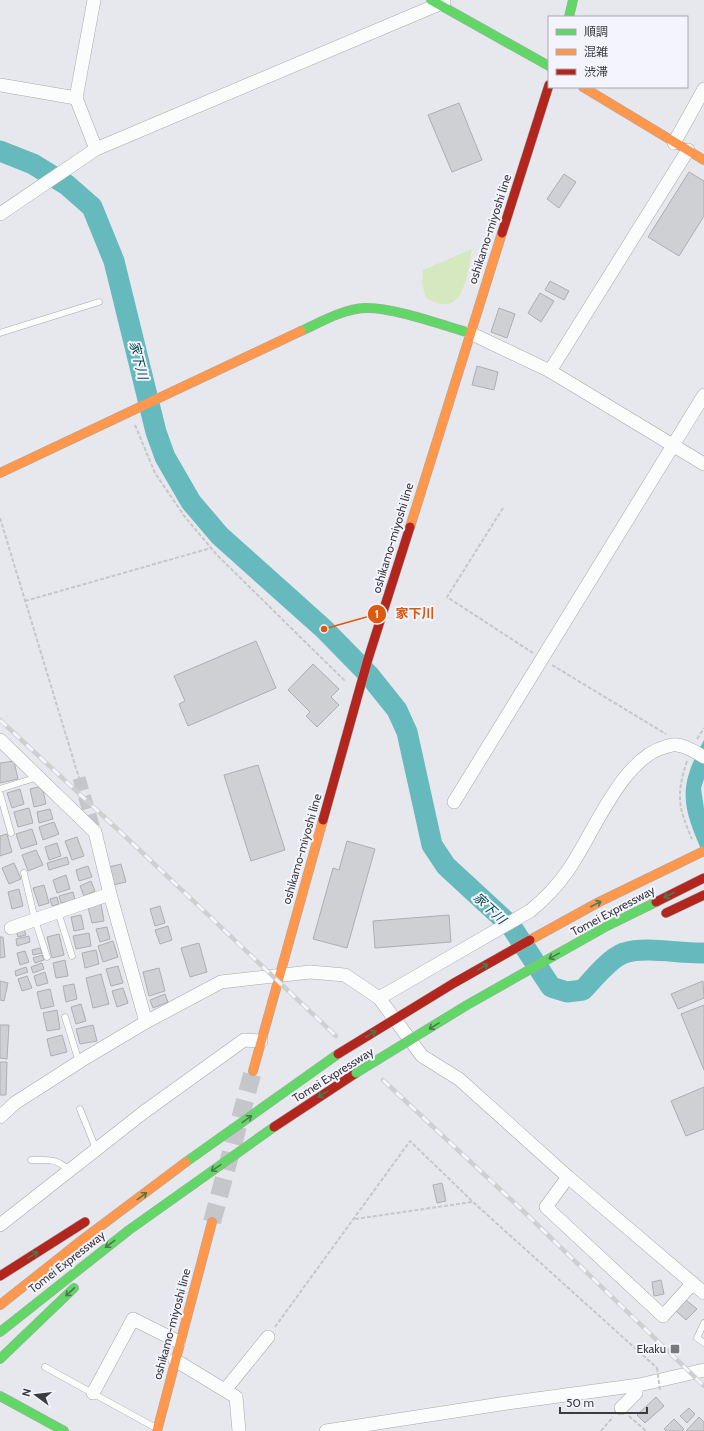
<svg xmlns="http://www.w3.org/2000/svg" width="704" height="1431" font-family="Cabin,'Noto Sans JP',sans-serif">
<style>
.green{fill:#d5e8bf}
.water{fill:#66babe}
.lines{fill:none;stroke-linecap:round;stroke-linejoin:round}
.river{stroke:#66babe;stroke-width:21}
.building{fill:#cfd0d3;stroke:#adaeb2}
.street-tunnel{stroke:#c5c6ca;stroke-width:13;stroke-dasharray:13 6;stroke-linecap:butt}
.secondary-tunnel{stroke:#c5c6ca;stroke-width:18;stroke-dasharray:18 9;stroke-linecap:butt}
.lane-casing{stroke:#a8a8ac;stroke-width:7}
.street-casing{stroke:#a8a8ac;stroke-width:14}
.fast-casing{stroke:#a8a8ac;stroke-width:10}
.slow-casing{stroke:#a8a8ac;stroke-width:10}
.jam-casing{stroke:#a8a8ac;stroke-width:10}
.path{stroke:#c6c7c9;stroke-width:2;stroke-dasharray:4 2;stroke-linecap:butt}
.lane{stroke:#fbfcfc;stroke-width:6}
.street{stroke:#fbfcfc;stroke-width:13}
.fast{stroke:#63d668;stroke-width:9}
.slow{stroke:#ff974d;stroke-width:9}
.jam{stroke:#b3261e;stroke-width:9}
.rail-casing{stroke:#cfcfd1;stroke-width:4.5}
.rail{stroke:#f3f4fd;stroke-width:3;stroke-dasharray:9;stroke-linecap:butt}
.fast-bridge-casing{stroke:#a8a8ac;stroke-width:10;stroke-linecap:butt}
.slow-bridge-casing{stroke:#a8a8ac;stroke-width:10;stroke-linecap:butt}
.jam-bridge-casing{stroke:#a8a8ac;stroke-width:10;stroke-linecap:butt}
.path-bridge{stroke:#c6c7c9;stroke-width:2;stroke-dasharray:4 2;stroke-linecap:butt}
.fast-bridge{stroke:#63d668;stroke-width:9}
.slow-bridge{stroke:#ff974d;stroke-width:9}
.jam-bridge{stroke:#b3261e;stroke-width:9}
.oneway{stroke:#4c7a50}
.poi-dot{fill:#78787d;stroke:#f3f4fd;stroke-width:1.5}
.labels{text-anchor:middle;stroke-width:4;stroke-linejoin:round;paint-order:stroke}
.street-label{font-size:12px;fill:#3c3c40;stroke:#f3f4fd}
.poi-label{font-size:12px;fill:#3c3c40;stroke:#f3f4fd;text-anchor:end}
.water-label{font-size:13px;font-style:italic;fill:#00494b;stroke:#f3f4fd}
.leader{fill:none;stroke:#df580f;stroke-width:1.5}
.callout-dot{fill:#df580f;stroke:#f3f4fd;stroke-width:1.5}
.mark-label{font-size:12px;text-anchor:middle;font-weight:bold;fill:#fff}
.callout-label{font-size:13px;text-anchor:middle;font-weight:bold;fill:#df580f;stroke:#f3f4fd;stroke-width:4;stroke-linejoin:round;paint-order:stroke}
</style>
<rect width="100%" height="100%" fill="#e7e8ed"/>
<path class="green" d="M472 249C467 275 464 321 426 298L422 284 423 270Z"/>
<path class="water" d="M704 740V779L701 788 704 809V856C682 806 677 789 704 740Z"/>
<g class="lines">
<path class="river" d="M0 151 33 164 67 185 92 207 114 261 156 432 165 457 191 502 220 536 324 629 369 675 397 710 407 732 432 845 446 866 511 926 551 987 567 992 583 990C593 979 610 958 624 953 647 946 680 954 704 953"/>
</g>
<g class="building">
<polygon points="459,103 482,160 452,172 428,115"/>
<polygon points="689,172 704,181 704,216 679,256 648,237"/>
<polygon points="564,174 576,182 559,208 547,199"/>
<polygon points="550,281 569,291 564,300 545,290"/>
<polygon points="540,293 554,301 541,322 528,313"/>
<polygon points="499,308 515,314 507,338 491,332"/>
<polygon points="477,366 498,372 494,390 472,385"/>
<polygon points="256,641 276,688 188,726 179,704 185,701 174,676"/>
<polygon points="313,664 339,689 331,697 339,705 317,727 306,716 310,712 288,690"/>
<polygon points="14,761 18,779 0,783 0,763"/>
<polygon points="258,765 285,850 251,861 224,775"/>
<polygon points="42,786 46,804 34,807 30,789"/>
<polygon points="20,789 24,804 12,808 7,793"/>
<polygon points="29,808 33,823 18,827 14,812"/>
<polygon points="50,809 53,819 39,823 37,812"/>
<polygon points="54,822 59,834 43,840 39,827"/>
<polygon points="32,829 37,844 21,849 16,834"/>
<polygon points="7,834 12,852 0,856 0,836"/>
<polygon points="77,837 84,856 72,860 65,841"/>
<polygon points="347,841 375,849 347,948 313,939 333,868 339,870"/>
<polygon points="57,843 61,856 49,860 45,847"/>
<polygon points="36,850 43,865 28,871 22,855"/>
<polygon points="67,857 69,864 49,870 47,863"/>
<polygon points="14,863 21,879 9,884 2,868"/>
<polygon points="121,864 126,882 113,885 109,867"/>
<polygon points="88,866 92,877 79,881 76,870"/>
<polygon points="66,875 70,889 57,893 53,880"/>
<polygon points="91,881 95,891 84,896 80,886"/>
<polygon points="44,885 49,903 39,906 33,888"/>
<polygon points="19,889 23,906 12,909 8,892"/>
<polygon points="73,892 75,900 61,903 59,896"/>
<polygon points="57,897 59,904 52,906 50,899"/>
<polygon points="101,904 104,921 92,923 88,907"/>
<polygon points="160,906 165,923 155,926 150,909"/>
<polygon points="81,915 84,929 74,931 71,917"/>
<polygon points="449,915 451,942 375,948 373,921"/>
<polygon points="168,926 172,940 160,944 155,930"/>
<polygon points="107,927 110,939 100,942 96,929"/>
<polygon points="24,929 26,935 18,937 16,931"/>
<polygon points="89,933 91,946 76,949 73,936"/>
<polygon points="59,934 64,955 52,958 47,937"/>
<polygon points="29,936 30,942 17,946 16,939"/>
<polygon points="0,937 3,937 5,957 0,958"/>
<polygon points="113,941 118,957 103,962 98,946"/>
<polygon points="199,943 207,972 190,977 181,948"/>
<polygon points="40,948 42,953 33,955 32,950"/>
<polygon points="96,950 99,964 85,968 82,953"/>
<polygon points="25,951 29,962 20,965 17,953"/>
<polygon points="42,955 44,960 35,963 33,958"/>
<polygon points="65,960 68,976 56,978 53,963"/>
<polygon points="42,963 44,969 33,973 31,967"/>
<polygon points="118,966 123,983 111,986 106,969"/>
<polygon points="26,967 28,972 16,976 15,971"/>
<polygon points="159,968 165,991 149,996 143,972"/>
<polygon points="45,972 48,983 37,986 34,976"/>
<polygon points="101,974 109,1004 93,1008 86,978"/>
<polygon points="27,976 32,988 22,991 18,979"/>
<polygon points="0,981 8,983 4,1001 0,1000"/>
<polygon points="703,981 704,998 678,1009 671,994"/>
<polygon points="74,984 77,999 66,1002 63,986"/>
<polygon points="123,988 128,1003 117,1007 112,991"/>
<polygon points="50,989 54,1006 41,1009 37,992"/>
<polygon points="165,994 168,1002 153,1008 150,1000"/>
<polygon points="81,1004 86,1021 76,1024 71,1007"/>
<polygon points="704,1005 704,1070 681,1014"/>
<polygon points="57,1010 60,1029 47,1031 43,1013"/>
<polygon points="0,1025 9,1025 7,1059 0,1058"/>
<polygon points="93,1025 97,1041 80,1044 76,1029"/>
<polygon points="62,1035 67,1052 51,1056 47,1039"/>
<polygon points="0,1062 7,1062 6,1095 0,1095"/>
<polygon points="704,1087 704,1129 686,1136 671,1101"/>
<polygon points="442,1183 446,1201 437,1203 433,1185"/>
<polygon points="661,1280 664,1294 654,1296 652,1282"/>
<polygon points="686,1300 697,1309 686,1320 676,1311"/>
<polygon points="656,1397 664,1406 645,1423 637,1415"/>
<polygon points="689,1408 695,1414 687,1423 680,1416"/>
<polygon points="699,1417 704,1422 704,1431 686,1431"/>
<polygon points="674,1419 684,1429 682,1431 666,1431 664,1429"/>
</g>
<g class="lines">
<polyline class="street-tunnel" points="79,778 95,832"/>
<polyline class="secondary-tunnel" points="212,1222 253,1071"/>
<g class="lane-casing">
<g id="lane">
<polyline points="0,333 99,302"/>
<polyline points="0,789 38,777"/>
<polyline points="0,794 11,833"/>
<polyline points="24,873 35,920 47,957"/>
<polyline points="58,912 72,956"/>
<polyline points="65,1017 79,1062"/>
<polyline points="80,1109 96,1149"/>
<path d="M31 1160C49 1160 55 1158 69 1170"/>
<polyline points="704,1323 697,1338 704,1343"/>
<polyline points="45,1367 156,1428"/>
</g>
</g>
<g class="street-casing">
<g id="street">
<polyline points="94,0 76,98 96,149"/>
<polyline points="0,85 76,98"/>
<polyline points="674,143 704,89"/>
<polyline points="0,214 96,149 444,2"/>
<polyline points="470,333 550,371 704,464"/>
<polyline points="550,371 688,150"/>
<polyline points="0,740 95,832 110,894 146,1022"/>
<polyline points="454,802 704,395"/>
<polyline points="11,928 110,894"/>
<polyline points="379,998 422,1056 459,1079 568,1177 704,1293"/>
<path d="M0 1117 15 1103 82 1060 146 1022 221 982 310 972 345 975 379 998 530 911C546 898 558 885 569 869 593 834 622 758 665 747 668 746 673 744 677 745 686 746 696 752 704 757"/>
<polyline points="568,1177 546,1207 663,1316 693,1283"/>
<polyline points="0,1225 144,1112 244,1040 261,1041"/>
<polyline points="175,1360 236,1397 239,1431"/>
<polyline points="225,1390 268,1337"/>
<polyline points="93,1393 133,1319 179,1342"/>
<polyline points="621,1408 636,1393"/>
<polyline points="326,1431 507,1403 639,1385 704,1370"/>
</g>
</g>
<g class="fast-casing">
<g id="fast">
<polyline points="431,0 549,66"/>
<polyline points="569,17 573,0"/>
<path d="M301 331C321 322 343 309 365 308 393 307 442 325 470 333"/>
<polyline points="467,1005 607,926 656,902"/>
<polyline points="186,1162 338,1054"/>
<polyline points="0,1332 129,1230 274,1127"/>
<polyline points="0,1359 74,1288"/>
<polyline points="0,1396 64,1431"/>
</g>
</g>
<g class="slow-casing">
<g id="slow">
<polyline points="583,87 704,160"/>
<polyline points="0,473 301,331"/>
<polyline points="410,527 502,233"/>
<polyline points="253,1071 323,820"/>
<polyline points="0,1305 82,1240 186,1162"/>
<polyline points="157,1431 212,1222"/>
</g>
</g>
<g class="jam-casing">
<g id="jam">
<polyline points="502,233 549,85"/>
<polyline points="323,820 368,659 410,527"/>
<polyline points="656,902 704,878"/>
<polyline points="666,913 704,895"/>
<polyline points="274,1127 356,1073"/>
<polyline points="0,1276 85,1222"/>
</g>
</g>
<g class="path">
<polyline points="135,425 155,473 185,517 217,555 346,682"/>
<polyline points="503,508 447,597 533,653"/>
<polyline points="0,518 79,778"/>
<polyline points="25,601 211,548"/>
<polyline points="552,665 666,734"/>
<polyline points="697,739 704,728"/>
<path d="M687 761C676 795 678 807 692 839"/>
<polyline points="355,1219 472,1202"/>
<polyline points="275,1327 410,1141 473,1202 657,1368"/>
<polyline points="629,1416 646,1431"/>
<polyline points="601,1431 613,1417"/>
</g>
<use href="#lane" class="lane"/>
<use href="#street" class="street"/>
<use href="#fast" class="fast"/>
<use href="#slow" class="slow"/>
<use href="#jam" class="jam"/>
<g class="rail-casing">
<g id="rail">
<polyline points="0,720 129,840 336,1036"/>
<polyline points="383,1080 519,1207 704,1386"/>
</g>
</g>
<use href="#rail" class="rail"/>
<g class="fast-bridge-casing">
<polyline id="fast-bridge" points="356,1073 467,1005"/>
</g>
<g class="slow-bridge-casing">
<polyline id="slow-bridge" points="530,940 599,902 704,851"/>
</g>
<g class="jam-bridge-casing">
<polyline id="jam-bridge" points="338,1054 454,983 530,940"/>
</g>
<polyline class="path-bridge" points="657,1368 660,1390"/>
<use href="#fast-bridge" class="fast-bridge"/>
<use href="#slow-bridge" class="slow-bridge"/>
<use href="#jam-bridge" class="jam-bridge"/>
</g>
<defs><path id="oneway-shaft" d="M-6 0H5M1.5-3L5.5 0L1.5 3" fill="none" stroke-width="1.6" stroke-linecap="round" stroke-linejoin="round"/></defs>
<g class="oneway">
<use href="#oneway-shaft" transform="translate(669 895) rotate(153)"/>
<use href="#oneway-shaft" transform="translate(596 904) rotate(-28)"/>
<use href="#oneway-shaft" transform="translate(554 956) rotate(151)"/>
<use href="#oneway-shaft" transform="translate(483 967) rotate(-29)"/>
<use href="#oneway-shaft" transform="translate(434 1026) rotate(148)"/>
<use href="#oneway-shaft" transform="translate(371 1034) rotate(-31)"/>
<use href="#oneway-shaft" transform="translate(323 1094) rotate(148)"/>
<use href="#oneway-shaft" transform="translate(247 1119) rotate(-36)"/>
<use href="#oneway-shaft" transform="translate(216 1168) rotate(146)"/>
<use href="#oneway-shaft" transform="translate(142 1196) rotate(-36)"/>
<use href="#oneway-shaft" transform="translate(110 1244) rotate(143)"/>
<use href="#oneway-shaft" transform="translate(33 1255) rotate(-32)"/>
<use href="#oneway-shaft" transform="translate(70 1292) rotate(137)"/>
</g>
<rect class="poi-dot" x="670" y="1344" width="10" height="10" rx="2"/>
<g class="labels">
<g class="street-label">
<text transform="translate(490 229) rotate(-72)" y="4">oshikamo-miyoshi line</text>
<text transform="translate(393 538) rotate(-73)" y="4">oshikamo-miyoshi line</text>
<text transform="translate(302 849) rotate(-74)" y="4">oshikamo-miyoshi line</text>
<text transform="translate(613 911) rotate(-28)" y="4">Tomei Expressway</text>
<text transform="translate(333 1075) rotate(-32)" y="4">Tomei Expressway</text>
<text transform="translate(67 1262) rotate(-38)" y="4">Tomei Expressway</text>
<text transform="translate(172 1324) rotate(-75)" y="4">oshikamo-miyoshi line</text>
</g>
<g class="poi-label">
<text x="666" y="1353">Ekaku</text>
</g>
<g class="water-label">
<text transform="translate(139 360) rotate(76)" y="5">家下川</text>
<text transform="translate(490 908) rotate(43)" y="5">家下川</text>
</g>
</g>
<path class="leader" d="M324 629L377 614"/>
<g class="callout-dot">
<circle cx="324" cy="629" r="4"/>
<circle cx="377" cy="614" r="10"/>
</g>
<g class="mark-label">
<text x="377" y="618">1</text>
</g>
<g class="callout-label">
<text x="415" y="618">家下川</text>
</g>
<rect x="548" y="16" width="140" height="72" fill="#f3f4fd" stroke="#aaaab1"/>
<rect x="556" y="29" width="20" height="6" fill="#63d668" stroke="#aaaab1"/>
<text x="584" y="36" font-size="12" fill="#3c3c40">順調</text>
<rect x="556" y="49" width="20" height="6" fill="#ff974d" stroke="#aaaab1"/>
<text x="584" y="56" font-size="12" fill="#3c3c40">混雑</text>
<rect x="556" y="69" width="20" height="6" fill="#b3261e" stroke="#aaaab1"/>
<text x="584" y="76" font-size="12" fill="#3c3c40">渋滞</text>
<g transform="translate(36 1395) rotate(285)" stroke="#f3f4fd" stroke-width="3" paint-order="stroke">
<path d="M0-3L7 15L0 10L-7 15Z" fill="#3c3c40"/>
<text y="-6" font-size="11" font-weight="bold" text-anchor="middle" fill="#3c3c40">N</text>
</g>
<path d="M560 1407v6h87v-6" fill="none" stroke="#3c3c40" stroke-width="2"/>
<text x="566" y="1407" font-size="12" fill="#3c3c40" stroke="#f3f4fd" stroke-width="3" paint-order="stroke">50 m</text>
</svg>
